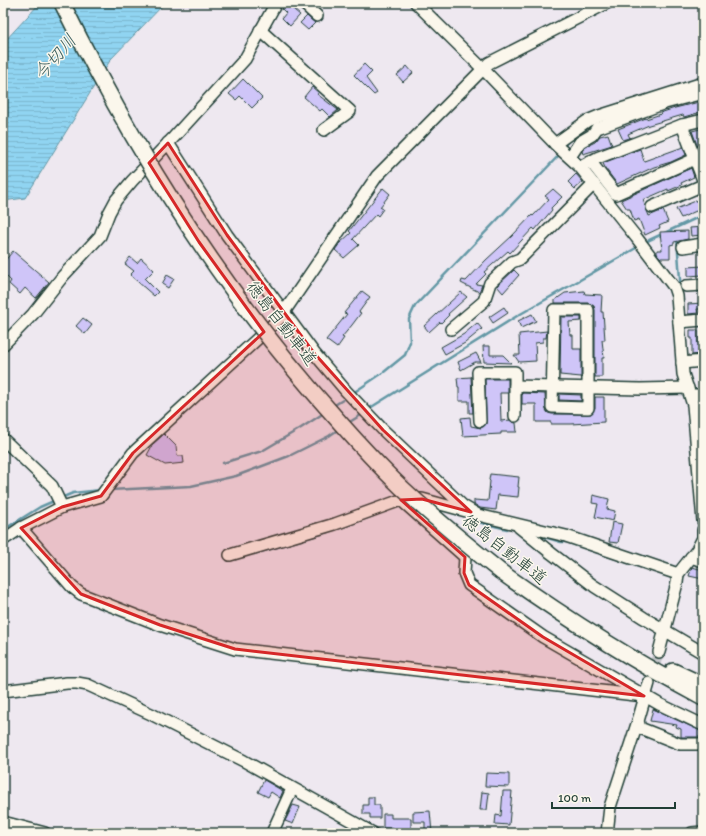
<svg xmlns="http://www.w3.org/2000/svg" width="706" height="836" font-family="Itim,'Klee One',sans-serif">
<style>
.water{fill:url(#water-rules);stroke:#6398a5}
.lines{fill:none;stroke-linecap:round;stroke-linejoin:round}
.stream{stroke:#6398a5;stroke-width:2.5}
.building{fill:#cfc5f8;stroke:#1f3d34}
.minor-tunnel{stroke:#c5c6ca;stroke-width:11;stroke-dasharray:11 5.5;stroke-linecap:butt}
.minor-casing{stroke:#1f3d34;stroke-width:14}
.highway-casing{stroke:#1f3d34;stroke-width:18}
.minor{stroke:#fbf7ec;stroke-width:11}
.highway{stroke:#fbf7ec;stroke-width:15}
.highway-bridge-casing{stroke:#1f3d34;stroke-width:18;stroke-linecap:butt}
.highway-bridge{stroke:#fbf7ec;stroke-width:15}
.marked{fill:#d62828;fill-opacity:0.2;stroke:#d62828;stroke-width:3;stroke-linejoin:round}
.labels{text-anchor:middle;stroke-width:3;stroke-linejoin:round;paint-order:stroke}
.street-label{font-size:17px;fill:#1f3d34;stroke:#fbf7ec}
.water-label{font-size:18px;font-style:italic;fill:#365b5a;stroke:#fbf7ec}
</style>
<defs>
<pattern id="water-rules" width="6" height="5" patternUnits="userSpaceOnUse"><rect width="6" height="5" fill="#90d4f1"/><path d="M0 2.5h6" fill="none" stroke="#7cb7cf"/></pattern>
</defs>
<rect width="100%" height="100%" fill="#eee8f0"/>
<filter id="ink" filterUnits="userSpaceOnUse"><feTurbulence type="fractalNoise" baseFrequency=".025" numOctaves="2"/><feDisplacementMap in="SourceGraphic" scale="8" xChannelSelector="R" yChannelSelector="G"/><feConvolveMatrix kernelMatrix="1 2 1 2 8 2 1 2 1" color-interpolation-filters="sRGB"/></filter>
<g filter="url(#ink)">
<polygon class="water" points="40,3 165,3 111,59 25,198 3,201 3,43"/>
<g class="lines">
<g class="stream">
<path d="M563 148C569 138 584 128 595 124"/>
<polyline points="604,188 613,200"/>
<polyline points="677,238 681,293"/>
<polyline points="644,241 645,242 703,215"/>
<polyline points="356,391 384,372 405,355 410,342 409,319 415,306 561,153"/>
<polyline points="333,406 346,398"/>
<polyline points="370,408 517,316 636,248"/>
<polyline points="348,423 361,415"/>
<polyline points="223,463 262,451 301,428 324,413"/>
<polyline points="110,490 191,486 236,476 289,456 329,436 339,429"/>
<polyline points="61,498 73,493 101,490"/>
<polyline points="462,515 478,522 507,529"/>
<polyline points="340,528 373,516"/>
<polyline points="3,530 40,507 56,500"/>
<polyline points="541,536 561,542 569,542"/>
<polyline points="587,549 626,562"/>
<polyline points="254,554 328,532"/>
</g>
</g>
<g class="building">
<polygon points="287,4 300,15 290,26 282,18 286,13 282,9"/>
<polygon points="307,16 315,23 308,30 300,23"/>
<polygon points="364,64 372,72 366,78 377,93 374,95 354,75"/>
<polygon points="407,66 413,73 403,82 397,75"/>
<polygon points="243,79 262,98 252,108 240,96 236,100 229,94"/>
<polygon points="312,87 319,93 317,94 338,110 330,117 322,109 320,111 304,97"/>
<polygon points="699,102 701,112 684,117 683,115 649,125 628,134 630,138 623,140 618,129 646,118 646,119 661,114 660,113 675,108"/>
<polygon points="700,129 703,138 703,152 700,153 692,131"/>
<polygon points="608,134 612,145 583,154 582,151 585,147 595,142 600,136"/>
<polygon points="683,147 686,155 671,162 654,167 617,184 605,168 603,163 640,149 644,161"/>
<polygon points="691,168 694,177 681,183 682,185 668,191 668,189 643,200 649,216 663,210 668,222 659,226 660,228 645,235 639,219 634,221 630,209 627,209 621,200"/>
<polygon points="576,174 583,182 575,189 568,182"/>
<polygon points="383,188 390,194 380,207 383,209 378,216 376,214 353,239 359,245 344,258 335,250 340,243 351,233 349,231"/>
<polygon points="553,189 562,197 551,208 552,210 535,230 533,228 510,253 508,251 484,272 486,274 476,284 482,285 479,292 461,283 462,280 466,281 486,260 512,236 532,215 533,216 549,199 545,196"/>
<polygon points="703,198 703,209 697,212 696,211 681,218 676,209"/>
<polygon points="703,227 703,235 691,236 690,228"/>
<polygon points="688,231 688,239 674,242 674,244 670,245 670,258 661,258 657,254 657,250 662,250 660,232"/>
<polygon points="13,251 49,282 36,298 25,288 20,294 9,284 11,281 3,273 3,263"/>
<polygon points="130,257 137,263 141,258 154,270 145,279 158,292 154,296 130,275 134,271 125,264"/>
<polygon points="703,266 703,275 688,276 688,267"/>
<polygon points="514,270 519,275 503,293 497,286"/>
<polygon points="167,275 174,279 168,288 162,284"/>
<polygon points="362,291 370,297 359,312 361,313 352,325 342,337 344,338 337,348 326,340 347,314 344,313"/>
<polygon points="584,291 585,294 602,295 601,312 603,312 605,340 602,340 604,358 602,358 602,377 595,377 595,310 594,306 588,303 555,303 555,300 565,293"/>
<polygon points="461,292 467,297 448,314 449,315 441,323 440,322 429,332 424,326"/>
<polygon points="703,303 703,309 697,309 698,313 688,314 688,304"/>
<polygon points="504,307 508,313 493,323 489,317"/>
<polygon points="532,314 536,321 521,328 518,321"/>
<polygon points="561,317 581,317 581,321 569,322 570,335 573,335 573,349 581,349 581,377 560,375"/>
<polygon points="83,318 92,325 85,334 76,326"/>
<polygon points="477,323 482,329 465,343 445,354 441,347 464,334"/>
<polygon points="690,330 698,330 698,343 700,343 699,354 692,355 692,338 690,338"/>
<polygon points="547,331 546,338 543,338 543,342 535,343 536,361 519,362 514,355 520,355 519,334"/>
<polygon points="483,346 490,346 490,355 503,355 511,363 484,362"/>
<polygon points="476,353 481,362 475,362 461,370 458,362"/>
<polygon points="471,377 473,413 469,413 469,401 459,401 459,387 458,387 457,378"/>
<polygon points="485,379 508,379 508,393 500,393 501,421 510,420 512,422 516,423 517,432 501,432 501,434 463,436 461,418 470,417 471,426 481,428 486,424"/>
<polygon points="522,393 545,394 546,410 548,413 552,414 591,414 595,408 595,397 604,397 604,422 571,424 551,424 551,422 536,422 536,404 522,404"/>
<polygon points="559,394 581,395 581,401 559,400"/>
<polygon points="164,434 176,446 177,456 183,456 184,463 165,465 147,455 153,444"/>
<polygon points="490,474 519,477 518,487 519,487 518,497 498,495 496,510 480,508 474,504 474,500 488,501 490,481 489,480"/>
<polygon points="593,495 609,499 607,509 615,511 613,521 595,517 598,504 592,503"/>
<polygon points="612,522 622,524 618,543 609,542"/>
<polygon points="692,567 703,570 703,579 689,576"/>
<polygon points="653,709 703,732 702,737 681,737 681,729 676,727 677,725 650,721"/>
<polygon points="486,773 509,774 509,787 485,786"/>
<polygon points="264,780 283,791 280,798 271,792 268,797 258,792"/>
<polygon points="503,791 512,791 509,825 495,824 496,815 501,816"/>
<polygon points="482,792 489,793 487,810 480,810"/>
<polygon points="368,797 374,797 374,805 380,805 380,818 370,818 370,814 363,814 363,805 368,805"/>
<polygon points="293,805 300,807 293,824 285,821"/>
<polygon points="430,811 432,833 425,833 425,822 413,822 413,812"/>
<polygon points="383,814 391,814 391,818 411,818 411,833 402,833 402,829 383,828"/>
</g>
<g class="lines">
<polyline class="minor-tunnel" points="650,678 659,652"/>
<g class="minor-casing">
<g id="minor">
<polyline points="303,3 317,16"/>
<polyline points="416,3 483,69 558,147 580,167 636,237 674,287 677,296 683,374 693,405 703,521"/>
<polyline points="260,30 350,111 324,130"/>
<polyline points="682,125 703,180"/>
<polyline points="168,143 227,235 314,353 346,391 383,430 463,506 478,515 566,536 678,574"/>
<polyline points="555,144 587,121 599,116 703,83"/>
<polyline points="570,157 580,142 592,135 597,128 600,127 665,103 703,93"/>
<polyline points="590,161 616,194 695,159"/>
<polyline points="580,167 597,158 682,125 703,120"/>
<polyline points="652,207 703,185"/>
<polyline points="683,247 703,244"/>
<polyline points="686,286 703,285"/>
<polygon points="554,310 588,310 588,408 552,407"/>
<polyline points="679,322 703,320"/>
<polyline points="451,329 484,301 490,283 512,262 520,259 594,184"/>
<polyline points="3,345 33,314 63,276 100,236 109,213 116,200 132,181 174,137 245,59 276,3"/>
<polyline points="682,363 703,361"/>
<polyline points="515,386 640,389 688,388"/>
<polyline points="691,395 703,395"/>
<polyline points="480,421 478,372 515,372 515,416"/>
<polyline points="3,439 52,486 62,507"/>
<polyline points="411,499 422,499 466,511"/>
<polyline points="519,527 551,553 594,586 644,618 703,653"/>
<polyline points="21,528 72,587 81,594 160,625 235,649 644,696"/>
<polyline points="3,540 21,528 62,507 101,496 133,453 280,318 377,176 483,69 489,63 607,3"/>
<polyline points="230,555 335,524 401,500 465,557 464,573 469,585 543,637 659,704 703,725"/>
<polyline points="691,557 703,561"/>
<polyline points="659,652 677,583 678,574 697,550 703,538 703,530"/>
<polyline points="649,683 638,721 640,728 680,744 703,744"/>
<polyline points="3,691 67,683 77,683 88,685 151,714 244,761 373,833"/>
<polyline points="3,822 45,833"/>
<polyline points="272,833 292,789"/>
<polyline points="607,833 610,807 638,721"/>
<polyline points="692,833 703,832"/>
</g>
</g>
<g class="highway-casing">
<g id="highway">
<path d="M501 572C566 618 633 661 703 698"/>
<polyline points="673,671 703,685"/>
</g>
</g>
<use href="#minor" class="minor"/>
<use href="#highway" class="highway"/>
<g class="highway-bridge-casing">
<path id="highway-bridge" d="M62 3C135 152 225 295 336 418 357 442 378 465 401 487 433 517 467 545 501 572"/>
</g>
<use href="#highway-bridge" class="highway-bridge"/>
</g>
</g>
<path class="marked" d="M168 143 227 235 314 353 383 430 471 512 422 499 401 500 465 557 464 573 469 585 543 637 644 696 235 649 160 625 81 594 21 528 62 507 101 496 133 453 264 332 199 242 149 163Z"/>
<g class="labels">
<g class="street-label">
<text transform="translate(282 323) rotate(52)" y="6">徳島自動車道</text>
<text transform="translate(505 549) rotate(38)" y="6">徳島自動車道</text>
</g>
<g class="water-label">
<text transform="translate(55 57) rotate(-49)" y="6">今切川</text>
</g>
</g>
<rect width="706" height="836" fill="none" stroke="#fbf7ec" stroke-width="16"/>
<rect x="8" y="8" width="690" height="820" fill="none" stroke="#1f3d34" stroke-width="1.5" filter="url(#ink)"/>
<path d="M552 802v6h123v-6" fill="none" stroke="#1f3d34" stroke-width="2"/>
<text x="558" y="802" font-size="12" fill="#1f3d34" stroke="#fbf7ec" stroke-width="3" paint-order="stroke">100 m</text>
</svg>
